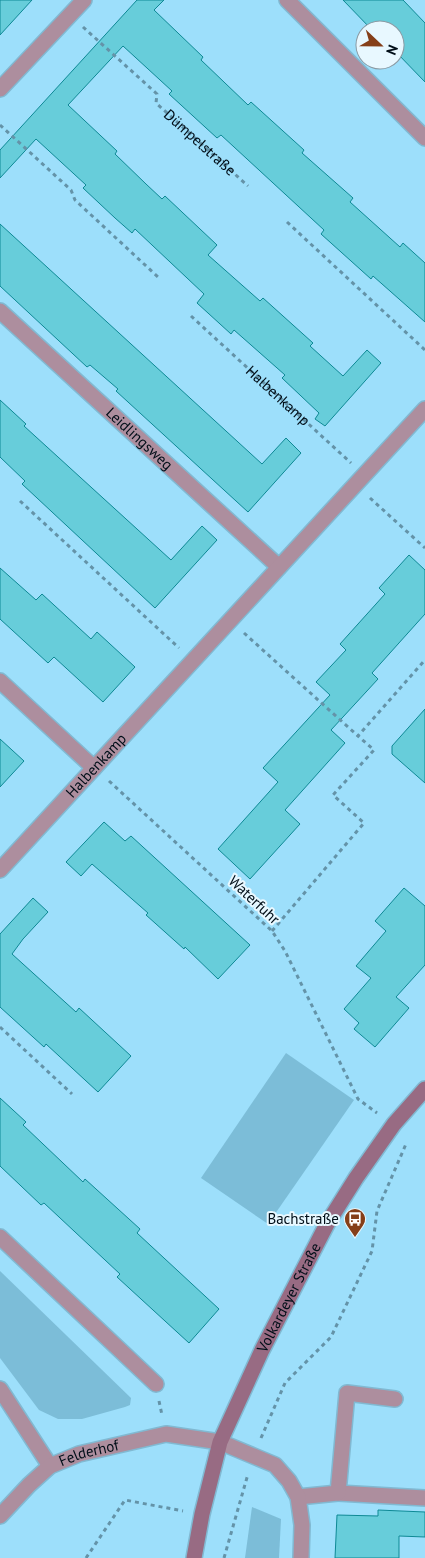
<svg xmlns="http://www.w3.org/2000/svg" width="425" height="1558" font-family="'PT Sans',sans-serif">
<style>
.green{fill:#7cbdd8}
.building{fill:#67cdda;stroke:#0e8995}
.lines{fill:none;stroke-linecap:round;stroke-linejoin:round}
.service-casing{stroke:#81b9d2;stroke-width:18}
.minor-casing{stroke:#81b9d2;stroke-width:18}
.secondary-casing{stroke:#81b9d2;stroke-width:18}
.path{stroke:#6493a8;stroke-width:3;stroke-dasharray:4 4;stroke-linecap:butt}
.service{stroke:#ad8e9e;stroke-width:15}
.minor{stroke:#ad8e9e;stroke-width:15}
.secondary{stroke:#986b83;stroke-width:15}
.labels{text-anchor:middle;stroke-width:4;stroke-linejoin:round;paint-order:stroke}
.street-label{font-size:15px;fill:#000e18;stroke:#e8f8ff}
.poi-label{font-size:15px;fill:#000e18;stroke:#e8f8ff;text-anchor:end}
</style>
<rect width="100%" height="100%" fill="#9ddffb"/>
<g class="green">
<polygon points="286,1053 354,1100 268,1224 201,1178"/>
<polygon points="0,1271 131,1398 130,1405 125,1407 82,1419 58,1419 39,1410 0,1358"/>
<polygon points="252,1507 281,1519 279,1558 245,1558"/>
</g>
<g class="building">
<polygon points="0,0 32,0 0,35"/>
<polygon points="137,0 164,0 154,10 203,57 201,60 248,105 251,102 304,150 302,153 353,198 350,202 400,247 403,243 425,263 425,322 373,276 371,279 321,234 324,230 221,135 217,138 169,94 172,91 123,46 68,105 117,151 115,154 146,184 162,199 165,196 217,245 208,255 260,301 263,298 313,343 310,346 343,376 367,350 381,363 325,426 315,419 319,413 282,378 285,375 234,330 231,334 197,303 204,294 135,229 132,233 115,218 83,188 86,185 36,139 0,178 0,150"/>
<polygon points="343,0 403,0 425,23 425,82 395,51 395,30 372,30"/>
<polygon points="0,224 262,464 286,438 301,453 248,512 116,391 118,389 90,365 87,367 0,286"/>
<polygon points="0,400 26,424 24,426 171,560 202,526 217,540 155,608 22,484 25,481 0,457"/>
<polygon points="409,555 425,570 425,614 372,673 378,679 331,730 345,743 285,810 300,824 250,879 218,849 278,782 263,768 330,695 316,682 346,650 340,644 385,594 379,588"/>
<polygon points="0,568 36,600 42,594 91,639 97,632 135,667 103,702 54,657 48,663 0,619"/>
<polygon points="425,709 425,783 392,754 392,746"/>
<polygon points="0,739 24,761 0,787"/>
<polygon points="104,822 125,841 131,836 250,945 218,979 185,947 184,949 146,915 148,913 92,864 81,876 66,862"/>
<polygon points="404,888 425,906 425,965 396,997 409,1008 375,1047 354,1029 359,1023 344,1009 371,978 356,966 386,931 375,921"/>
<polygon points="33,898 48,912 23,939 12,954 76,1012 79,1008 131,1056 98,1092 46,1044 44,1047 0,1007 0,934"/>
<polygon points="0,1098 26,1122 23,1125 83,1182 85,1179 140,1229 137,1233 219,1309 189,1343 117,1277 120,1274 44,1203 41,1205 0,1166"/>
<polygon points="378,1510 425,1512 425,1537 399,1536 399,1558 335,1558 337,1515 378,1516"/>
</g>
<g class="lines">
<g class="service-casing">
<g id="service">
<path id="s3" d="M0 311 279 567"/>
<polyline points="338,1493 425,1498"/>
<polyline points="298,1497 338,1493 347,1393 395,1399"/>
</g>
</g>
<g class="minor-casing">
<g id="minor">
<polyline points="287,0 425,138"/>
<polyline points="0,89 84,0"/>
<polyline points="0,681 94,768"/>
<path id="s4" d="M0 870 425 409"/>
<polyline points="0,1237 156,1384"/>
<polyline points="0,1389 50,1466"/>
<path id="s5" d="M0 1516 29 1485 50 1466 79 1454 166 1434 220 1442 275 1465 289 1481 298 1497 302 1525 301 1558"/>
</g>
</g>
<g class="secondary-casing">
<g id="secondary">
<path id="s6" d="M194 1558 202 1514 220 1442 262 1350 327 1224 356 1178 394 1124 425 1089"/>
</g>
</g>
<g class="path">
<path id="s1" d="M83 27 157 94 156 103 248 186"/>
<polyline points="0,125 71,190 75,200 158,277"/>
<polyline points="287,222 425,350"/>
<path id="s2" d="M191 316 351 463"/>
<polyline points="370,498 425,548"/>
<polyline points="20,501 179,648"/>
<polyline points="244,633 358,736"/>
<polyline points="109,781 272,931 285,951 358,1099 377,1113"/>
<polyline points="272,931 364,823 333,795 374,750 358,736 425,660"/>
<polyline points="0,1027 72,1094"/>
<polyline points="159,1401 162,1415"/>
<polyline points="261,1438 285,1383 331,1337 372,1251 377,1211 406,1144"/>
<polyline points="86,1558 125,1500 183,1511"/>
<polyline points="224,1558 248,1474"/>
</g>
<use href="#service" class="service"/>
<use href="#minor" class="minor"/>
<use href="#secondary" class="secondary"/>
</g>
<defs>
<g id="bus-pin" transform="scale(1.125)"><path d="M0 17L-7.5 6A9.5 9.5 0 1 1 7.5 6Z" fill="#853f19" stroke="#e8f8ff"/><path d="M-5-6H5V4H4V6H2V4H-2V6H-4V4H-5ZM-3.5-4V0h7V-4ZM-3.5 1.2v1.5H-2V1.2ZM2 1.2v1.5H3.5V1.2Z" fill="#fff"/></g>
</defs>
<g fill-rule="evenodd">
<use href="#bus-pin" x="355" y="1219"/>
</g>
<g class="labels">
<g class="street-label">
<text dy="5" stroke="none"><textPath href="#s1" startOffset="168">Dümpelstraße</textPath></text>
<text dy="5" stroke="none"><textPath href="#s2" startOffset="118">Halbenkamp</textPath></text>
<text dy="5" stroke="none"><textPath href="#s3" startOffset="189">Leidlingsweg</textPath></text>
<text dy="5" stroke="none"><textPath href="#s4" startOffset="142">Halbenkamp</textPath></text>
<text transform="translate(254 900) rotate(43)" y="5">Waterfuhr</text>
<text dy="5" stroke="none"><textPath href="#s6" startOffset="279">Volkardeyer Straße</textPath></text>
<text dy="5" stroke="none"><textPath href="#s5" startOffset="112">Felderhof</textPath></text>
</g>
<g class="poi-label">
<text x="339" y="1224">Bachstraße</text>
</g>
</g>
<g transform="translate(380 45) rotate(112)"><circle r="24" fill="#e8f8ff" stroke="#8b9aa3"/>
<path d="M0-4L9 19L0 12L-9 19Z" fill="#853f19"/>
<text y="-8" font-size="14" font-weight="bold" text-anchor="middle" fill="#000e18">N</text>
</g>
</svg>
